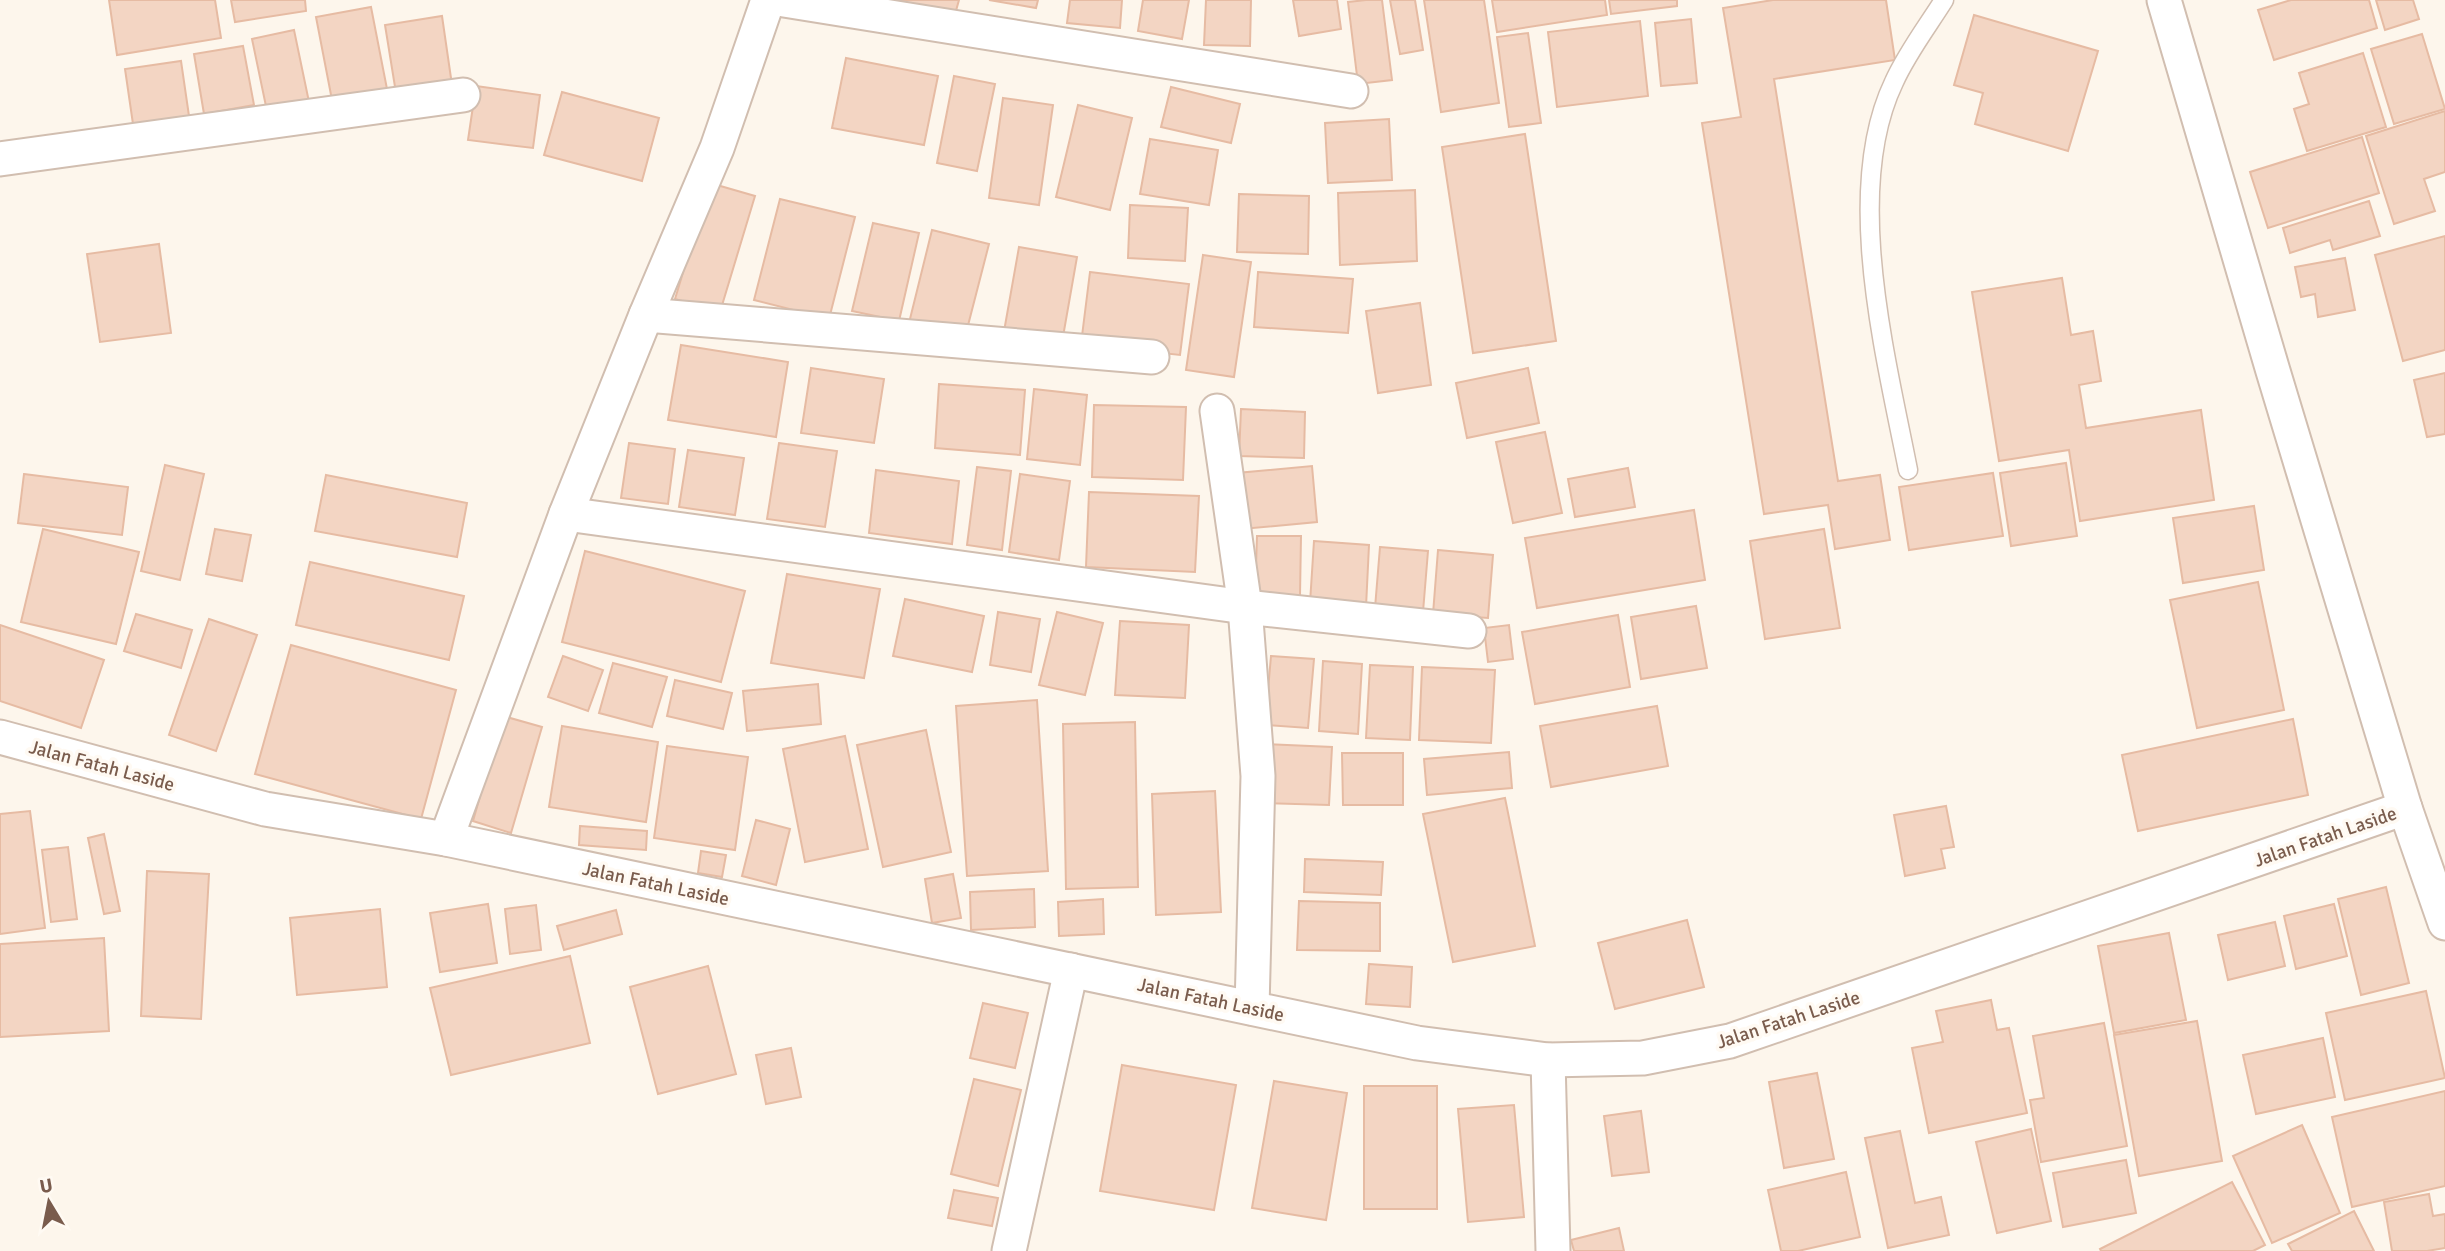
<svg xmlns="http://www.w3.org/2000/svg" width="2445" height="1251" font-family="Signika,sans-serif">
<style>
.building{fill:#f3d5c3;stroke:#e6bba3;stroke-width:2}
.lines{fill:none;stroke-linecap:round;stroke-linejoin:round}
.service-casing{stroke:#d1beb0;stroke-width:21}
.minor-casing{stroke:#d1beb0;stroke-width:37}
.service{stroke:#fff;stroke-width:18}
.minor{stroke:#fff;stroke-width:33}
.labels{text-anchor:middle;stroke-width:7;stroke-linejoin:round;paint-order:stroke}
.street-label{font-size:19px;fill:#7a5c4d;stroke:#fffaf3}
</style>
<rect width="100%" height="100%" fill="#fdf6ec"/>
<g class="building">
<polygon points="109,0 215,0 221,38 117,55"/>
<polygon points="231,0 305,0 306,11 235,22"/>
<polygon points="901,0 959,0 952,25 898,10"/>
<polygon points="989,0 1038,0 1036,8"/>
<polygon points="1070,0 1122,0 1120,28 1067,23"/>
<polygon points="1143,0 1189,0 1182,39 1138,31"/>
<polygon points="1206,0 1251,0 1250,46 1204,45"/>
<polygon points="1293,0 1337,0 1341,29 1299,36"/>
<polygon points="1366,0 1382,0 1392,80 1358,84 1348,2"/>
<polygon points="1390,0 1415,0 1423,50 1400,54"/>
<polygon points="1424,0 1484,0 1499,103 1441,112"/>
<polygon points="1492,0 1605,0 1607,15 1497,32"/>
<polygon points="1609,0 1677,0 1677,6 1611,14"/>
<polygon points="1773,0 1886,0 1895,60 1774,79 1838,481 1880,475 1890,540 1835,549 1828,505 1764,514 1702,123 1741,117 1723,8"/>
<polygon points="2291,0 2369,0 2377,28 2274,60 2258,10"/>
<polygon points="2376,0 2413,0 2419,19 2385,30"/>
<polygon points="371,7 387,89 332,100 316,17"/>
<polygon points="1974,15 2098,51 2068,151 1975,124 1983,93 1954,85"/>
<polygon points="442,16 452,85 396,93 385,25"/>
<polygon points="1691,19 1697,83 1661,86 1655,23"/>
<polygon points="1640,21 1648,96 1557,107 1548,32"/>
<polygon points="294,30 309,102 267,111 252,39"/>
<polygon points="1528,33 1541,123 1509,127 1497,37"/>
<polygon points="2422,34 2445,109 2394,124 2371,49"/>
<polygon points="243,46 254,105 204,114 194,54"/>
<polygon points="2363,53 2386,127 2307,151 2294,109 2309,104 2299,73"/>
<polygon points="846,58 938,76 924,145 832,128"/>
<polygon points="181,61 189,116 133,124 125,69"/>
<polygon points="954,76 995,84 977,171 937,163"/>
<polygon points="476,86 540,95 533,148 468,140"/>
<polygon points="1171,87 1240,104 1231,143 1161,127"/>
<polygon points="562,92 659,118 642,181 544,155"/>
<polygon points="1003,98 1053,105 1039,205 989,198"/>
<polygon points="1078,105 1132,118 1110,210 1056,197"/>
<polygon points="2445,111 2445,172 2424,179 2435,211 2394,224 2366,136"/>
<polygon points="1389,119 1392,180 1328,183 1325,123"/>
<polygon points="1525,134 1556,341 1473,353 1442,147"/>
<polygon points="2362,137 2379,193 2268,228 2250,172"/>
<polygon points="1150,139 1218,150 1209,205 1140,194"/>
<polygon points="710,183 755,196 720,312 675,299"/>
<polygon points="1415,190 1417,261 1340,265 1338,193"/>
<polygon points="1239,194 1309,196 1308,254 1237,252"/>
<polygon points="780,199 855,217 829,319 754,300"/>
<polygon points="2369,201 2380,236 2333,250 2330,240 2290,253 2283,228"/>
<polygon points="1130,205 1188,208 1185,261 1128,258"/>
<polygon points="873,223 919,233 899,321 852,311"/>
<polygon points="932,230 989,244 965,337 909,323"/>
<polygon points="2445,236 2445,350 2403,361 2375,255"/>
<polygon points="159,244 171,333 100,342 87,254"/>
<polygon points="1019,247 1077,257 1061,348 1003,337"/>
<polygon points="1203,255 1251,262 1234,377 1186,370"/>
<polygon points="2345,258 2355,310 2318,317 2315,294 2301,297 2295,267"/>
<polygon points="1090,272 1189,284 1180,355 1081,344"/>
<polygon points="1258,272 1353,279 1348,333 1254,327"/>
<polygon points="2062,278 2071,335 2093,331 2101,381 2079,385 2086,428 2201,410 2214,500 2080,521 2069,450 1999,461 1972,292"/>
<polygon points="1420,303 1431,385 1378,393 1366,311"/>
<polygon points="681,345 788,362 776,437 668,420"/>
<polygon points="811,368 884,379 874,443 801,433"/>
<polygon points="1528,368 1539,423 1467,438 1456,383"/>
<polygon points="2445,373 2445,434 2427,437 2414,380"/>
<polygon points="939,384 1025,390 1020,455 935,448"/>
<polygon points="1034,389 1087,395 1080,465 1027,459"/>
<polygon points="1094,405 1186,407 1183,480 1092,477"/>
<polygon points="1241,409 1305,412 1304,458 1239,456"/>
<polygon points="1545,432 1562,513 1513,523 1496,442"/>
<polygon points="629,443 675,449 668,504 621,498"/>
<polygon points="779,443 837,451 825,527 767,519"/>
<polygon points="688,450 744,458 735,515 679,507"/>
<polygon points="2066,463 2077,536 2011,546 2000,473"/>
<polygon points="165,465 204,474 180,580 141,571"/>
<polygon points="1312,466 1317,522 1242,529 1237,473"/>
<polygon points="977,467 1011,471 1002,550 967,545"/>
<polygon points="1628,468 1635,507 1575,517 1568,479"/>
<polygon points="876,470 959,481 952,544 869,533"/>
<polygon points="1993,473 2003,536 1909,550 1899,487"/>
<polygon points="24,474 128,487 122,535 18,523"/>
<polygon points="1020,474 1070,481 1059,560 1009,552"/>
<polygon points="326,475 467,503 457,557 315,531"/>
<polygon points="1089,492 1199,496 1195,572 1086,567"/>
<polygon points="2254,506 2264,570 2183,583 2173,518"/>
<polygon points="1694,510 1705,580 1537,608 1525,538"/>
<polygon points="43,529 139,552 116,644 21,622"/>
<polygon points="215,529 251,535 242,581 206,574"/>
<polygon points="1824,529 1840,628 1765,639 1750,541"/>
<polygon points="1257,536 1301,536 1300,596 1255,595"/>
<polygon points="1314,541 1369,545 1366,607 1310,603"/>
<polygon points="1380,547 1428,551 1423,612 1375,608"/>
<polygon points="1438,550 1493,555 1488,618 1433,614"/>
<polygon points="585,551 745,591 721,682 562,642"/>
<polygon points="310,562 464,596 449,660 296,625"/>
<polygon points="787,574 880,589 864,678 771,663"/>
<polygon points="2258,582 2284,710 2197,728 2170,600"/>
<polygon points="905,599 984,616 972,672 893,656"/>
<polygon points="1696,606 1707,668 1641,679 1631,617"/>
<polygon points="998,612 1040,619 1031,672 990,665"/>
<polygon points="1057,612 1103,623 1085,695 1039,685"/>
<polygon points="136,614 192,630 181,668 124,651"/>
<polygon points="1618,615 1630,687 1535,704 1522,632"/>
<polygon points="209,619 257,635 216,751 169,735"/>
<polygon points="1120,621 1189,625 1185,698 1115,695"/>
<polygon points="0,625 104,660 81,728 0,701"/>
<polygon points="1509,625 1513,659 1488,662 1484,628"/>
<polygon points="291,645 456,690 421,819 255,774"/>
<polygon points="563,656 603,670 588,711 548,697"/>
<polygon points="1271,656 1314,659 1308,728 1265,725"/>
<polygon points="1323,661 1362,664 1358,734 1319,731"/>
<polygon points="613,663 667,677 652,727 599,713"/>
<polygon points="1370,665 1413,667 1410,740 1366,738"/>
<polygon points="1422,667 1495,670 1491,743 1419,740"/>
<polygon points="675,680 732,693 723,729 667,716"/>
<polygon points="818,684 821,724 747,731 743,691"/>
<polygon points="1037,700 1048,871 967,876 956,706"/>
<polygon points="1657,706 1668,766 1551,787 1540,726"/>
<polygon points="503,716 542,727 511,833 473,821"/>
<polygon points="2293,719 2308,795 2138,831 2122,755"/>
<polygon points="1135,722 1138,887 1066,889 1063,724"/>
<polygon points="562,726 658,742 646,822 549,807"/>
<polygon points="926,730 951,852 883,867 857,745"/>
<polygon points="845,736 868,849 805,862 783,749"/>
<polygon points="1265,744 1332,747 1329,805 1262,803"/>
<polygon points="667,746 748,757 735,850 654,838"/>
<polygon points="1509,752 1512,788 1427,795 1424,759"/>
<polygon points="1342,753 1403,753 1403,805 1343,805"/>
<polygon points="1215,791 1221,912 1156,915 1152,794"/>
<polygon points="1505,798 1535,946 1453,962 1423,814"/>
<polygon points="1946,806 1954,847 1941,849 1945,868 1905,876 1894,815"/>
<polygon points="30,811 45,928 0,934 0,814"/>
<polygon points="756,820 790,829 776,885 742,876"/>
<polygon points="580,826 647,831 646,850 579,845"/>
<polygon points="104,834 120,911 104,914 88,838"/>
<polygon points="68,847 77,919 51,922 42,850"/>
<polygon points="701,851 726,855 722,877 698,873"/>
<polygon points="1305,859 1383,862 1381,895 1304,892"/>
<polygon points="147,871 209,874 201,1019 141,1016"/>
<polygon points="953,874 961,918 932,923 925,879"/>
<polygon points="2386,887 2409,983 2361,995 2338,899"/>
<polygon points="1034,889 1035,927 971,930 970,892"/>
<polygon points="1103,899 1104,934 1059,936 1058,902"/>
<polygon points="1299,901 1380,903 1380,951 1297,950"/>
<polygon points="488,904 497,963 440,972 430,913"/>
<polygon points="2334,904 2347,956 2296,969 2284,916"/>
<polygon points="536,905 541,950 510,954 505,909"/>
<polygon points="380,909 387,987 297,995 290,918"/>
<polygon points="616,910 622,934 564,950 557,926"/>
<polygon points="1687,920 1704,987 1615,1009 1598,943"/>
<polygon points="2275,922 2285,966 2228,980 2218,935"/>
<polygon points="2169,933 2186,1020 2114,1033 2098,946"/>
<polygon points="104,938 109,1031 0,1037 0,944"/>
<polygon points="570,956 590,1043 451,1075 430,988"/>
<polygon points="1369,964 1412,967 1410,1007 1366,1004"/>
<polygon points="708,966 736,1074 658,1094 630,987"/>
<polygon points="2426,991 2445,1078 2345,1100 2326,1013"/>
<polygon points="1991,1000 1997,1030 2009,1028 2027,1113 1929,1133 1912,1048 1943,1042 1936,1011"/>
<polygon points="983,1003 1028,1013 1015,1068 970,1058"/>
<polygon points="2197,1021 2222,1161 2139,1176 2114,1035"/>
<polygon points="2104,1023 2127,1146 2041,1162 2030,1100 2044,1098 2033,1036"/>
<polygon points="2323,1038 2335,1097 2256,1114 2243,1055"/>
<polygon points="791,1048 801,1097 766,1104 756,1055"/>
<polygon points="1122,1065 1236,1085 1214,1210 1100,1191"/>
<polygon points="1817,1073 1834,1159 1784,1168 1769,1082"/>
<polygon points="974,1079 1021,1090 998,1186 951,1174"/>
<polygon points="1274,1081 1347,1093 1326,1220 1252,1208"/>
<rect x="1364" y="1086" width="73" height="123"/>
<polygon points="2445,1091 2445,1186 2352,1207 2332,1117"/>
<polygon points="1514,1105 1524,1217 1468,1222 1458,1109"/>
<polygon points="1641,1111 1649,1172 1612,1176 1604,1116"/>
<polygon points="2302,1125 2340,1213 2272,1243 2233,1156"/>
<polygon points="2031,1129 2051,1221 1997,1233 1976,1142"/>
<polygon points="1900,1131 1915,1203 1941,1197 1949,1235 1888,1248 1865,1138"/>
<polygon points="2126,1160 2136,1213 2063,1227 2053,1173"/>
<polygon points="1846,1172 1860,1237 1798,1251 1781,1251 1768,1190"/>
<polygon points="2232,1182 2265,1245 2253,1251 2101,1251 2100,1249"/>
<polygon points="954,1190 998,1198 992,1226 948,1218"/>
<polygon points="2429,1194 2433,1216 2445,1214 2445,1248 2427,1251 2392,1251 2384,1202"/>
<polygon points="2354,1211 2374,1251 2292,1251 2288,1244"/>
<polygon points="1619,1228 1624,1251 1574,1251 1571,1240"/>
</g>
<g class="lines">
<g class="service-casing">
<path id="service" d="M1908 470C1886 357 1842 190 1894 82 1907 53 1927 27 1944 0"/>
</g>
<g class="minor-casing">
<g id="minor">
<polyline points="784,0 1351,91"/>
<polyline points="2164,0 2273,371 2405,808 2445,923"/>
<polyline points="0,159 463,95"/>
<polyline points="646,315 1152,357"/>
<polyline points="1217,411 1245,607 1258,776 1252,1008"/>
<polyline points="566,514 1245,607 1469,631"/>
<polyline points="0,737 265,809 446,839 1417,1043 1548,1060 1643,1058 1730,1041 2405,808"/>
<polyline points="446,839 566,514 646,315 717,148 768,0"/>
<polyline points="1548,1060 1553,1251"/>
<polyline points="1009,1251 1071,970"/>
</g>
</g>
<use href="#service" class="service"/>
<use href="#minor" class="minor"/>
</g>
<g class="labels">
<g class="street-label">
<text transform="translate(102 765) rotate(15)" y="7">Jalan Fatah Laside</text>
<text transform="translate(2325 836) rotate(-19)" y="7">Jalan Fatah Laside</text>
<text transform="translate(656 883) rotate(12)" y="7">Jalan Fatah Laside</text>
<text transform="translate(1211 999) rotate(12)" y="7">Jalan Fatah Laside</text>
<text transform="translate(1788 1019) rotate(-18)" y="7">Jalan Fatah Laside</text>
</g>
</g>
<g transform="translate(49 1202) rotate(350)" stroke="#fffaf3" stroke-width="5" paint-order="stroke">
<path d="M0-5L12 26L0 18L-12 26Z" fill="#7a5c4d"/>
<text y="-10" font-size="19" font-weight="bold" text-anchor="middle" fill="#7a5c4d">U</text>
</g>
</svg>
